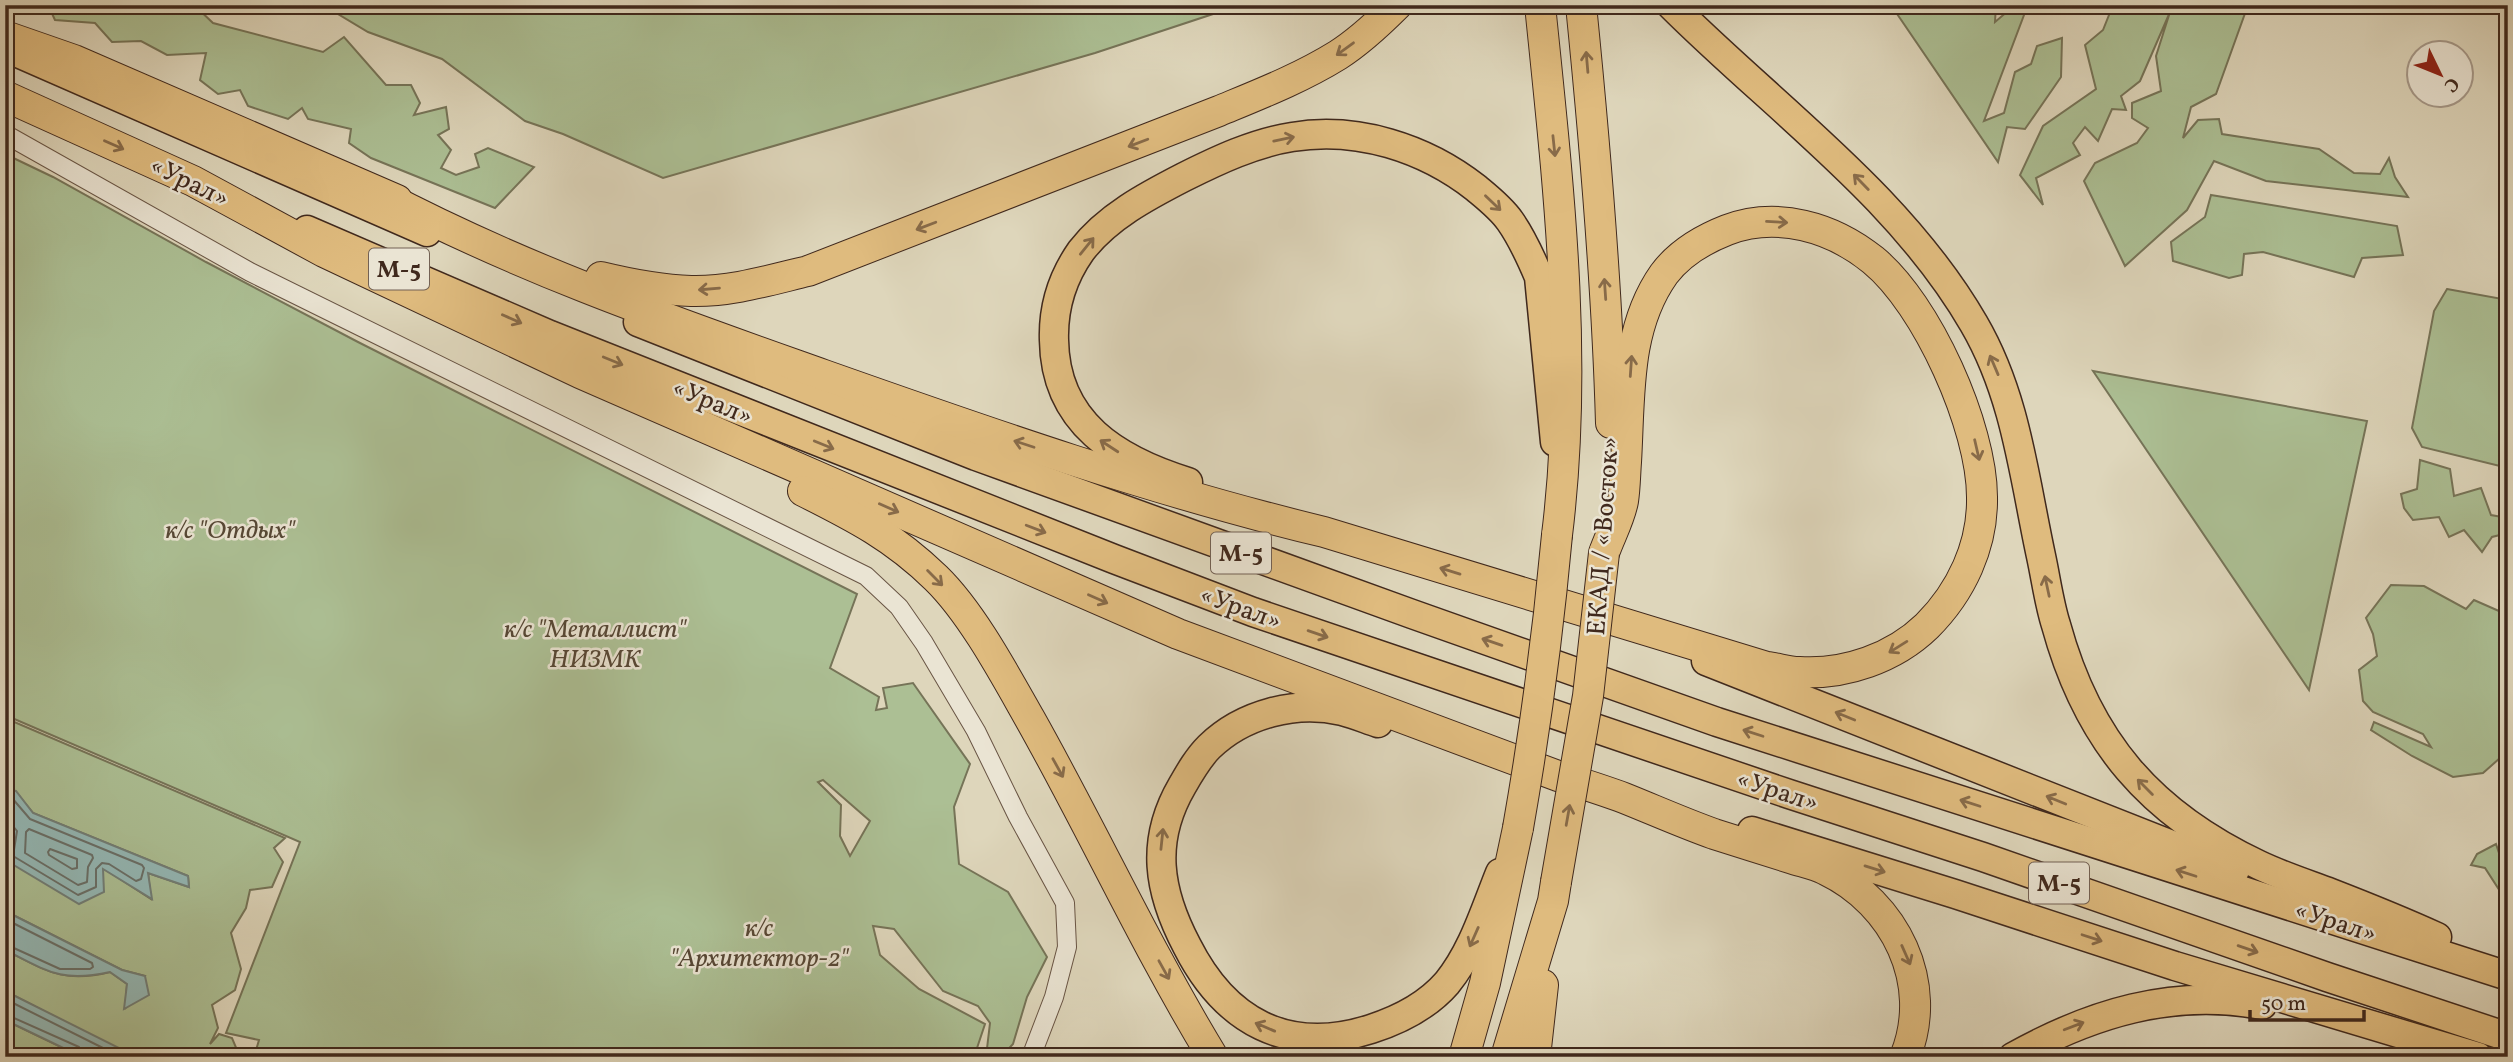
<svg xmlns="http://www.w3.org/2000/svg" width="2513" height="1062" font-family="Vollkorn,serif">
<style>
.green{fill:#acbf94;stroke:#767458;stroke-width:2;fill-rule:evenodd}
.water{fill:#94b8b5;stroke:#727f78;stroke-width:2}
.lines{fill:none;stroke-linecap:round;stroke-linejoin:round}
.shore{stroke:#6a7069;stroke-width:2}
.minor-casing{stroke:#685444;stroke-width:20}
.primary-casing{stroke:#40291d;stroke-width:31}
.trunk-casing{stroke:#40291d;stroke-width:32}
.minor{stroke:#eae4d3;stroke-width:18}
.primary{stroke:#dfbb7e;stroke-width:28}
.trunk{stroke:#dfbb7e;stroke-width:30}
.trunk-bridge-casing{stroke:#40291d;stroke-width:32;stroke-linecap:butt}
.trunk-bridge{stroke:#dfbb7e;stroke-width:30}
.oneway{stroke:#886b49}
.labels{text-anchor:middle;stroke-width:5;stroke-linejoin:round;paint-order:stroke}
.shield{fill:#eae4d3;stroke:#736154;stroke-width:2}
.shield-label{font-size:24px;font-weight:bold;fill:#40291d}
.street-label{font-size:26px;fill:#40291d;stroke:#eae4d3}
.park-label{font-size:26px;font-style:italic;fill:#564735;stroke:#eae4d3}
</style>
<rect width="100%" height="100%" fill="#ded6bb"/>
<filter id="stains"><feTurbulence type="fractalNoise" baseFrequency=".00286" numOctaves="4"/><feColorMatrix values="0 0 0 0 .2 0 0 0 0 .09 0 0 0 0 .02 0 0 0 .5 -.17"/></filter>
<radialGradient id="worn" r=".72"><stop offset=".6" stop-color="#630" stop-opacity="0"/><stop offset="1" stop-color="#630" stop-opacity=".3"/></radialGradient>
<g class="green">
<polygon points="48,5 194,5 213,23 323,52 344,37 386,85 411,85 420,103 414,115 446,107 449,129 438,135 451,150 441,168 456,175 479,167 475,154 488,148 534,167 495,208 371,158 349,143 351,129 308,119 302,108 288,119 248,106 240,90 218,94 200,80 206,53 167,55 141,41 112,42 95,23 55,20"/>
<polygon points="323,5 1225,5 1216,13 1095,53 663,178 563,134 525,121 442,59 368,32"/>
<polygon points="1891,5 1996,5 1995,22 2015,5 2020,5 2024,15 1984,121 2004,113 2015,72 2031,64 2037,46 2062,38 2061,77 2025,129 2007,127 1998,162"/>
<polygon points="2113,5 2248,5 2216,94 2191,107 2183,138 2198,120 2219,119 2222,134 2319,149 2354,173 2380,174 2389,158 2395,177 2408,197 2266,181 2214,161 2187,210 2125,266 2084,181 2095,163 2137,143 2148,128 2132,118 2132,103 2161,91 2156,56 2170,12 2140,81 2121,96 2126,110 2112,109 2098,141 2085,127 2073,143 2080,155 2036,178 2043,205 2020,175 2043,126 2096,89 2085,45 2103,30"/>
<path d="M5 154 53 177 206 262 358 342 857 594 830 668 879 697 876 710 887 708 883 688 913 683 970 764 954 807 959 864 1008 892 1047 957 1027 997 1013 1044 1001 1057H986L990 1023 978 1006 943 991 894 929 873 926 880 955 919 989 985 1024 974 1057H254L259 1040 226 1033 300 842 5 715ZM823 780 870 821 850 856 840 836 841 805 818 782Z"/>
<polygon points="2211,195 2397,226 2403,255 2362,258 2354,277 2263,252 2244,254 2242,275 2229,278 2173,261 2171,242 2205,217"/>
<polygon points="2447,289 2508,300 2508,468 2422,447 2412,428 2434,311"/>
<polygon points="2093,371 2367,421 2309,690"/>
<polygon points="2420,460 2450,469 2454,496 2481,488 2491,515 2508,518 2508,533 2492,537 2482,552 2464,530 2449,537 2439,517 2413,520 2404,508 2401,494 2417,489"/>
<polygon points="2391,585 2424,586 2466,609 2474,600 2508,615 2508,757 2500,758 2483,773 2453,777 2412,756 2371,730 2374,722 2431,747 2423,734 2373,712 2363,701 2359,670 2377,656 2373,634 2366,618"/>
<path d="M5 718 285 838 274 848 283 862 272 887 250 890 246 908 231 933 241 969 235 990 212 1005 218 1028 210 1044 219 1034 232 1038 240 1057H133L5 991V950C46 970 62 984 110 972L127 984 125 1009 145 976 122 970 5 911V831L103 868 151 899 148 873 189 887 188 876 33 813 16 792 5 788Z"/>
<polygon points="2496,844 2504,868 2508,867 2507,902 2485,868 2471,865 2477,854"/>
<polygon points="5,1020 82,1057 5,1057"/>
</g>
<g class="water">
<polygon points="5,789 16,791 33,813 188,876 189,887 148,873 152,899 103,869 104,892 79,904 7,861 10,832 5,831"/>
<path d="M5 911 122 970 145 976 149 995 124 1009 127 984 110 972C61 983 47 971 5 950Z"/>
<polygon points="5,991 131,1054 133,1057 82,1057 5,1020"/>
</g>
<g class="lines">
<g class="shore">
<polyline points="5,796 12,798 30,819 142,865 144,868 141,879 136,881 109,864 102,863 96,869 96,887 78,895 13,856 17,831 13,826 5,824"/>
<polygon points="29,829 92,855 93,858 88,867 87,882 78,885 25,853 26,832"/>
<polygon points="50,849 77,859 77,868 72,869 49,855 48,852"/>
<polyline points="5,919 92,963 93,967 90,969 60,969 5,944"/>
<polyline points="5,999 121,1057"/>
<polyline points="5,1014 79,1047 83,1057"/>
</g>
<g class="minor-casing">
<polyline id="minor" points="5,134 250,272 866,576 899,607 924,643 976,731 1018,817 1065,903 1067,947 1054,997 1031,1057"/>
</g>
<g class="primary-casing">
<g id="primary">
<path d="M1671 5C1774 108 1900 196 1974 324 2016 396 2024 477 2041 556 2046 579 2049 603 2056 625 2088 742 2151 814 2259 865 2282 876 2307 884 2331 893 2367 907 2402 921 2437 937"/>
<polyline points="18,53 427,232"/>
<polyline points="307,230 550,335 1114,559 1253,612 1789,794 1983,857 2327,977 2508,1037"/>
<polyline points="638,322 976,456 1412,614 1717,722 2508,976"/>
<path d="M1188 482C1117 460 1055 423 1054 340 1053 308 1062 278 1081 251 1107 217 1147 196 1184 177 1218 160 1254 143 1292 137 1357 126 1425 148 1476 188 1488 198 1501 208 1510 221 1522 238 1531 258 1539 277L1555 442"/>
<polyline points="1706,661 2235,870"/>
<path d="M1378 723C1366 719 1354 714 1342 711 1296 700 1243 714 1209 747 1198 758 1190 772 1182 786 1150 841 1158 891 1187 946 1225 1021 1287 1056 1371 1029 1399 1020 1427 1006 1447 983 1473 951 1485 910 1500 873"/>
<polyline points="1752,831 1955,894 2175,966 2478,1057"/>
<path d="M2013 1057C2090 1014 2172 988 2262 1005"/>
</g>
</g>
<g class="trunk-casing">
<g id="trunk">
<path d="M1540 5C1558 182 1579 358 1557 535"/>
<path d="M1581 5C1595 144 1607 284 1611 423"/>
<polyline points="5,36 74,60 397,200"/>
<path d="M5 96 193 181 324 252 580 373 1178 634 1558 776C1580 783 1603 790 1624 798 1654 810 1683 823 1714 834 1739 842 1765 850 1790 858 1802 862 1815 864 1826 870 1895 903 1935 983 1905 1057"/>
<path d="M378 193C521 269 672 321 824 375 988 433 1154 491 1324 532L1767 667C1777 668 1789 672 1799 672 1845 675 1894 658 1927 626 1961 592 1983 546 1982 497 1982 427 1927 304 1873 260 1832 227 1777 211 1727 230 1704 239 1679 254 1664 274 1625 329 1630 397 1626 462 1625 475 1625 488 1623 501 1620 518 1610 536 1604 553"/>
<path d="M601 277C630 284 661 290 691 291 731 292 770 280 808 271L1219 111C1260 94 1301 78 1338 55 1360 41 1379 23 1397 5"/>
<path d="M803 491C855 517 894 537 936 578 972 613 1005 675 1030 719 1093 831 1146 947 1213 1057"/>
<polyline points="1464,1057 1485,983 1518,828"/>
<polyline points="1506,1057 1553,901 1556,882"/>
<polyline points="1535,1057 1543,985"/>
</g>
</g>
<use href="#minor" class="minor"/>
<use href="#primary" class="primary"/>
<use href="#trunk" class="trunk"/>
<g class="trunk-bridge-casing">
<g id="trunk-bridge">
<path d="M1518 828C1535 731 1548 634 1557 535"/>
<polyline points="1556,882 1588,696 1604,553"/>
</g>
</g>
<use href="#trunk-bridge" class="trunk-bridge"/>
</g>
<defs><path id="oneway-shaft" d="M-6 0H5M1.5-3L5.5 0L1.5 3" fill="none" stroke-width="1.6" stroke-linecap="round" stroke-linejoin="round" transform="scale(1.75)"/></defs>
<g class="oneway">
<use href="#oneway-shaft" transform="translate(1345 49) rotate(144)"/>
<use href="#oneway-shaft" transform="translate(1587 62) rotate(-95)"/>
<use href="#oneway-shaft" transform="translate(1284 139) rotate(-12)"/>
<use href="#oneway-shaft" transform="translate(1138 143) rotate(159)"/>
<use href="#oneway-shaft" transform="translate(114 145) rotate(24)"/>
<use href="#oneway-shaft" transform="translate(1554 146) rotate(84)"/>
<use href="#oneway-shaft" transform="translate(1861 182) rotate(-134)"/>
<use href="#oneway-shaft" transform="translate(1493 203) rotate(44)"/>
<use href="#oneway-shaft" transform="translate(1777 222) rotate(3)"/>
<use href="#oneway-shaft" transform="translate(926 226) rotate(159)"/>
<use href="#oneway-shaft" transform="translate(1087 246) rotate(-51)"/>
<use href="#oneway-shaft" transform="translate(709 289) rotate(175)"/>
<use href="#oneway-shaft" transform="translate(1605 289) rotate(-94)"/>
<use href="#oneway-shaft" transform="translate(512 319) rotate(24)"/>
<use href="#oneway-shaft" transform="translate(613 361) rotate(22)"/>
<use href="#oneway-shaft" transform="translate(1994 365) rotate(-113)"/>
<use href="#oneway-shaft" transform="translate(1631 366) rotate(-86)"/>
<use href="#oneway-shaft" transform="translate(1024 444) rotate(-162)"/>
<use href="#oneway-shaft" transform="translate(824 445) rotate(22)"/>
<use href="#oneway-shaft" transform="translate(1109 446) rotate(-147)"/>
<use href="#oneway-shaft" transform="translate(1977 450) rotate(77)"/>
<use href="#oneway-shaft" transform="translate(889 508) rotate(24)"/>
<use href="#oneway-shaft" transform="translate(1036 529) rotate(21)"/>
<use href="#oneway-shaft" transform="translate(1450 571) rotate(-163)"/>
<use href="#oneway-shaft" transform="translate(935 578) rotate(45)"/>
<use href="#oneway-shaft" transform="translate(2047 586) rotate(-102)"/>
<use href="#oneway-shaft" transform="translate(1098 599) rotate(24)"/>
<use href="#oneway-shaft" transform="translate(1318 634) rotate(19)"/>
<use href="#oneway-shaft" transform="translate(1492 642) rotate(-161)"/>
<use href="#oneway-shaft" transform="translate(1898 647) rotate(148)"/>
<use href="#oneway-shaft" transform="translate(1845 716) rotate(-158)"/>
<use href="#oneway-shaft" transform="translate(1753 733) rotate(-162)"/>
<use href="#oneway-shaft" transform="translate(1058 768) rotate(61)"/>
<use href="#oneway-shaft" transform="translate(2145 787) rotate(-135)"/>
<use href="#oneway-shaft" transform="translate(2056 800) rotate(-158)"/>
<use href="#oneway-shaft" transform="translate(1970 803) rotate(-162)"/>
<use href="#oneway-shaft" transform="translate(1568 815) rotate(-80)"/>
<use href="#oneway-shaft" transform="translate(1162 839) rotate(-84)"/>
<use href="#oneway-shaft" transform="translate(1875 869) rotate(17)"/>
<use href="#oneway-shaft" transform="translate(2186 873) rotate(-162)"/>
<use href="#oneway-shaft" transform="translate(1474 937) rotate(114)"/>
<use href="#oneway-shaft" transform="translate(2092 938) rotate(18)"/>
<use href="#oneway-shaft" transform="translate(2248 949) rotate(19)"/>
<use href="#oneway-shaft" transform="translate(1906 955) rotate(66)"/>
<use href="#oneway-shaft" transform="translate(1164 970) rotate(61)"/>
<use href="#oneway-shaft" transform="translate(2074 1026) rotate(-21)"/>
<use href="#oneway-shaft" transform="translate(1265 1027) rotate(-157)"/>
</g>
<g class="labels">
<g class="shield">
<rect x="369" y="248.5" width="60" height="41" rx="5"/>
<rect x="1211" y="532.5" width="60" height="41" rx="5"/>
<rect x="2029" y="862.5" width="60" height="41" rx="5"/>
</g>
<g class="shield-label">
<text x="399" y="277">М-5</text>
<text x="1241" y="561">М-5</text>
<text x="2059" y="891">М-5</text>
</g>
<g class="street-label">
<text transform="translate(190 181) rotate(26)" y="9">«Урал»</text>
<text transform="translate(713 401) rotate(22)" y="9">«Урал»</text>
<text transform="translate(1602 536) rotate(-86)" y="9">ЕКАД / «Восток»</text>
<text transform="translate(1241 607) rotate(20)" y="9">«Урал»</text>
<text transform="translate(1778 790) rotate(18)" y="9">«Урал»</text>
<text transform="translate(2336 921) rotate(18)" y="9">«Урал»</text>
</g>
<g class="park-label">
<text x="230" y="538">к/с "Отдых"</text>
<text x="595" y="637">к/с "Металлист"<tspan x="595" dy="30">НИЗМК</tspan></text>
<text x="759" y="936">к/с<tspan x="759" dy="30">"Архитектор-2"</tspan></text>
</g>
</g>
<rect width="2513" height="1062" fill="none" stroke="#ded6bb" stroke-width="28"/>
<rect x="7" y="7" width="2499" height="1048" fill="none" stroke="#40291d" stroke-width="3.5"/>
<rect x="14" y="14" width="2485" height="1034" fill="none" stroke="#40291d" stroke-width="2"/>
<g transform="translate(2440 74) rotate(133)"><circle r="33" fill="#eae4d3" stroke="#a6998a" stroke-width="2"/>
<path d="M0-5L12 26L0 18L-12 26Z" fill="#8f2418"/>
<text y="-10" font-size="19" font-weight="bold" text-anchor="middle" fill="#40291d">С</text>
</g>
<path d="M2250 1010v10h114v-10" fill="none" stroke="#40291d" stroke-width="3.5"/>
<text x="2261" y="1010" font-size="21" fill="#40291d" stroke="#eae4d3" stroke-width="5" paint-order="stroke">50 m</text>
<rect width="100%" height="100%" filter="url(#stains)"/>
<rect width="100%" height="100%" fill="url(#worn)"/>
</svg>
